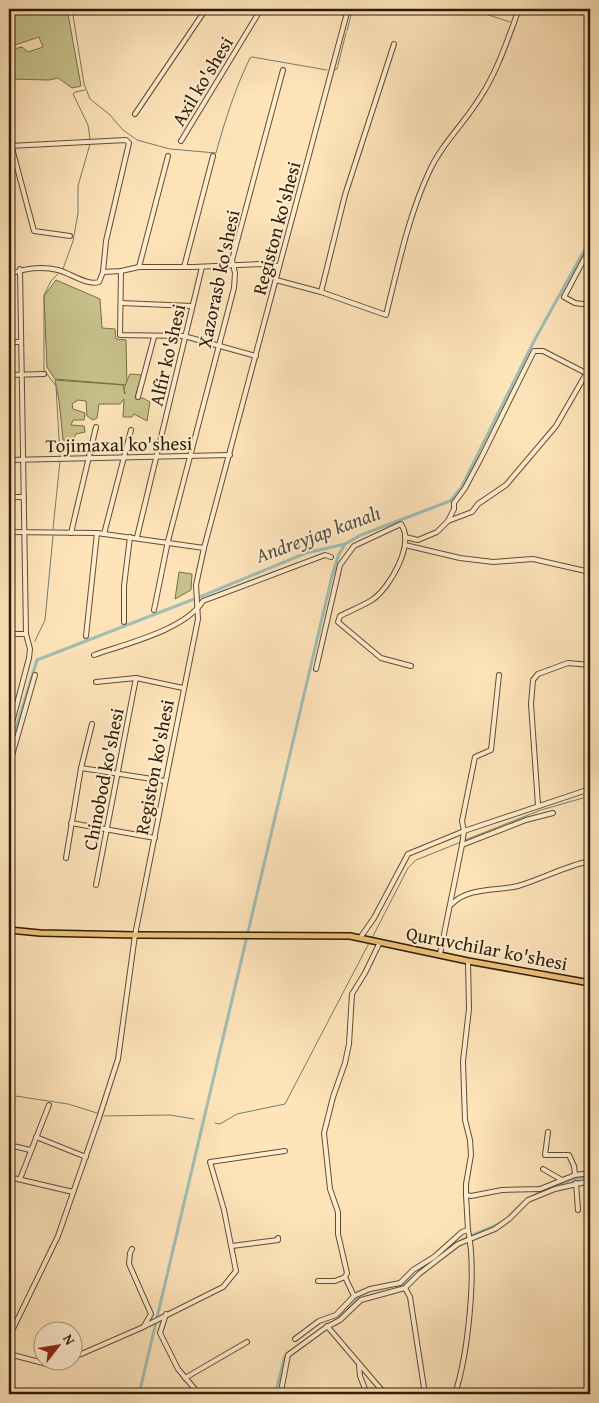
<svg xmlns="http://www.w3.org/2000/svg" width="599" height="1403" font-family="'Gentium Book Plus',serif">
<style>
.green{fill:#c7c28b;stroke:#7a6e46}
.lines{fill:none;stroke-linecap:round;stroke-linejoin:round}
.stream{stroke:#737d6d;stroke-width:1}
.canal{stroke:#a1beb5;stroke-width:3}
.minor-casing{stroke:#624d2f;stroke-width:6}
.major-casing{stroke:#2d1b01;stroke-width:8}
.minor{stroke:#ffedd2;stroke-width:4}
.major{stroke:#f0c27d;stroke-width:5}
.labels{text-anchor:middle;stroke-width:4;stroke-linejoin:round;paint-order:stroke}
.street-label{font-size:19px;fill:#2d1b01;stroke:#ffedd2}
.water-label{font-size:20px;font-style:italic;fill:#565440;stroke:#ffedd2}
</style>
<rect width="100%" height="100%" fill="#ffe4ba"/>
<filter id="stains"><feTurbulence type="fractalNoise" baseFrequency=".004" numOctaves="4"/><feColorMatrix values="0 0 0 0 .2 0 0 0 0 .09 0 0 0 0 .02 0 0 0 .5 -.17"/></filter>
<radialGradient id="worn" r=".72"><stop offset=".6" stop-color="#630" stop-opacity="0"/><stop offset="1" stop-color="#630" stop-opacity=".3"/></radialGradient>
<g class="green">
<polygon points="9,9 67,9 81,86 72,88 58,78 49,80 9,79 9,50 22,47 28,52 43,47 39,37 9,47"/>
<polygon points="56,280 100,299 102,328 115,329 116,339 126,340 127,385 55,379 47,367 44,296"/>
<polygon points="130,374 142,375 135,397 138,399 143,398 150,402 147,421 134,414 132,417 123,417 124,399 120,404 99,404 97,418 93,420 87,416 86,401 78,400 72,404 73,409 85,413 84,420 73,420 71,425 84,426 85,432 76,434 72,441 63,440 59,400 55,380 123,385 125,394 124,388"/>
<polygon points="179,572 192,574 191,590 175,599"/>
</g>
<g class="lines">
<g class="stream">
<path d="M72 9 84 84 90 99 109 114 123 130 137 140 170 149 216 153C225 120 235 89 250 58L252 57 327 70"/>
<polyline points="470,9 510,22"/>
<polyline points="347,31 352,11"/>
<polyline points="334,70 337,69 346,33"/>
<polyline points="85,90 75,92 73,94 88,125 90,139"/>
<polyline points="63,269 73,241 78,213 78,186 90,144"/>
<polyline points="58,274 51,281 44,295 44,370 56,386 60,455"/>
<polyline points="53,529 60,461"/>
<polyline points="35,641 45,620 53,536"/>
<polyline points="465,840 541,810 590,796"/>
<polyline points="372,938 408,868 416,860 461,842"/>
<polyline points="9,1095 68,1104 97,1113"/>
<polyline points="104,1116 170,1115 194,1119"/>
<polyline points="215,1123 220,1124 237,1114 285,1104 370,941"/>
</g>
<g class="canal">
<polyline points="9,751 37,660 207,594 306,553 345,544 361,535 450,501 461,488 534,341 590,240"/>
<path d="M512 1214C530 1192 563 1180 590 1176"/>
<path d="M458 1243C471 1233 489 1230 504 1221"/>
<polyline points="399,1289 429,1264"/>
<polyline points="339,1319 357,1300 383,1292"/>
<polyline points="139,1394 332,576 339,554 345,544"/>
<polyline points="275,1394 285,1356 329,1324"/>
</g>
<g class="minor-casing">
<g id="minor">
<polyline points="135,114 206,9"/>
<polyline points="9,137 34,231 70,236"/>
<polyline points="181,141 261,9"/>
<path d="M9 146 126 140 129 143 106 241 103 272 99 282C87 286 70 273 58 270 42 266 23 268 9 275"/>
<polyline points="590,248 564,297 575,303 590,305"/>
<polyline points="139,267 168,156"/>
<polyline points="184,267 213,156"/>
<polyline points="121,271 120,335 184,336 256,356"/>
<polyline points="103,272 121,271 139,267 193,267 260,264 279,266"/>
<path d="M276 280 321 292 386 315C398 267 408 217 429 172 442 143 465 123 481 96 498 70 508 38 519 9"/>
<polyline points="321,292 345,195 394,44"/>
<polyline points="121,303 192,306"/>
<polyline points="9,342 21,342"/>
<polyline points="9,375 44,374"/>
<polyline points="138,397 154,337"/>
<polyline points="9,460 230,455"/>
<polyline points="9,497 24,497"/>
<polyline points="448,521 454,509 454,503 465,488 481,458 534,351 543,351 586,373"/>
<polyline points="9,532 97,533 204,548"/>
<polyline points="71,533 96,427"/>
<polyline points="104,534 131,430"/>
<polyline points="137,537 202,267"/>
<polyline points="405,537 418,540 437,532 448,521 472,512 478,504 506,485 556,426 590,367"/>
<polyline points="405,545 460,558 493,562 533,559 590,572"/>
<polyline points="154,610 168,541 234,288 235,273 232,260 283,70"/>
<polyline points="124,622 124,586 130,537"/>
<polyline points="9,634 26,634"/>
<polyline points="86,636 97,533"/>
<path d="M94 655C125 644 185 630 203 601L325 555 331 557"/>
<path d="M316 669 340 565 354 546 401 524C415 544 390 588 372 600 362 606 350 611 340 616L338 622 381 658 411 666"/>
<polyline points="96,682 136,678 183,688"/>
<polyline points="9,734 29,658 30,649 26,634 20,269"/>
<polyline points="9,766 35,675"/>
<polyline points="81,768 165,781"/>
<polyline points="538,805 531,704 533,680 538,674 568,663 590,665"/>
<polyline points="71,823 155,838"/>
<polyline points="462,845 464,831 462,821 475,757 491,750 499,675"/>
<polyline points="66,858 81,768 92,724"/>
<polyline points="96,885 136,678"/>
<path d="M452 904C468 887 497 891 518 886 542 879 565 866 590 861"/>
<polyline points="360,938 374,918 408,854 464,831 590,789"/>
<polyline points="440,954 462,845 526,820 553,813"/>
<polyline points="468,961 469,1009 463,1061 465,1120 470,1140 471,1155 466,1184 466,1195 471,1196 502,1190 540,1189 575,1175 574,1166 569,1155 545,1155 548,1132"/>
<polyline points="36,1137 86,1157"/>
<polyline points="9,1145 30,1150"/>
<polyline points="543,1169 562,1180"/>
<polyline points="575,1175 590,1173"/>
<polyline points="9,1177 73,1192"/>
<polyline points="20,1179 49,1105"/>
<polyline points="576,1183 578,1210"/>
<polyline points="232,1246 278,1240 278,1238"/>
<polyline points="132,1249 130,1253 129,1264 151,1314 144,1326"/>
<polyline points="345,1277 347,1273 338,1234 338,1212 330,1189 324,1133 333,1097 345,1063 349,1044 352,994 365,973 380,942"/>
<polyline points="318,1281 335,1281 345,1277 354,1296"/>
<polyline points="405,1288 410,1297 425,1394"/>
<polyline points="166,1314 160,1333 178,1369 199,1394"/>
<polyline points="327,1326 385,1394"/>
<polyline points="9,1337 58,1236 99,1118 118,1059 135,935 198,619 196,585 204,548 348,9"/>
<polyline points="295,1339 319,1321 336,1315 354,1296 370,1289 400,1283 413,1270 434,1257 462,1232 468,1230 466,1195"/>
<polyline points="9,1354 47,1364 67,1360"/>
<polyline points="72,1358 141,1328 223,1287 236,1271 224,1210 210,1162 285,1151"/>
<polyline points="359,1365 360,1376 367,1394"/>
<polyline points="185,1378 247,1342"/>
<polyline points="282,1386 288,1355 325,1328 340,1320 361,1300 405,1288 419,1274 458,1244 495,1229 509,1219 528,1200 555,1189 590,1181"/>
<path d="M455 1394C468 1354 477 1271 468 1230"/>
</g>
</g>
<g class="major-casing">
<polyline id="major" points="9,930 40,933 135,935 350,936 468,961 590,983"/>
</g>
<use href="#minor" class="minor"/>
<use href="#major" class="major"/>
</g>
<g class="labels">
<g class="street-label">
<text transform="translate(202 81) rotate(-59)" y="7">Axil ko'shesi</text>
<text transform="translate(276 228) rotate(-75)" y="7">Registon ko'shesi</text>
<text transform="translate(218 279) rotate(-78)" y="7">Xazorasb ko'shesi</text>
<text transform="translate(167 355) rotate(-77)" y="7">Alfir ko'shesi</text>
<text transform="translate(119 444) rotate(-1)" y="7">Tojimaxal ko'shesi</text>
<text transform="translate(154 767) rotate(-79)" y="7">Registon ko'shesi</text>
<text transform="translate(103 779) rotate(-79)" y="7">Chinobod ko'shesi</text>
<text transform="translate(487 948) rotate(11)" y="7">Quruvchilar ko'shesi</text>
</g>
<g class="water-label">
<text transform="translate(318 534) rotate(-20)" y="7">Andreyjap kanalı</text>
</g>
</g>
<rect width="599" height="1403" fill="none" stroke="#ffe4ba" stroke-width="30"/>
<rect x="10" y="10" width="579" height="1383" fill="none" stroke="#2d1b01" stroke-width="2.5"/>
<rect x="15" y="15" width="569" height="1373" fill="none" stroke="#2d1b01"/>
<g transform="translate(58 1346) rotate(59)"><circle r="24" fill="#ffedd2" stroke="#ab997e"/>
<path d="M0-4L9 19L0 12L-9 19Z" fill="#8f2418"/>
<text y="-8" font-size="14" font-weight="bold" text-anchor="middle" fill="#2d1b01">N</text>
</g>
<rect width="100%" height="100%" filter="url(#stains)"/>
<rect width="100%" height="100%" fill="url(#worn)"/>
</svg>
